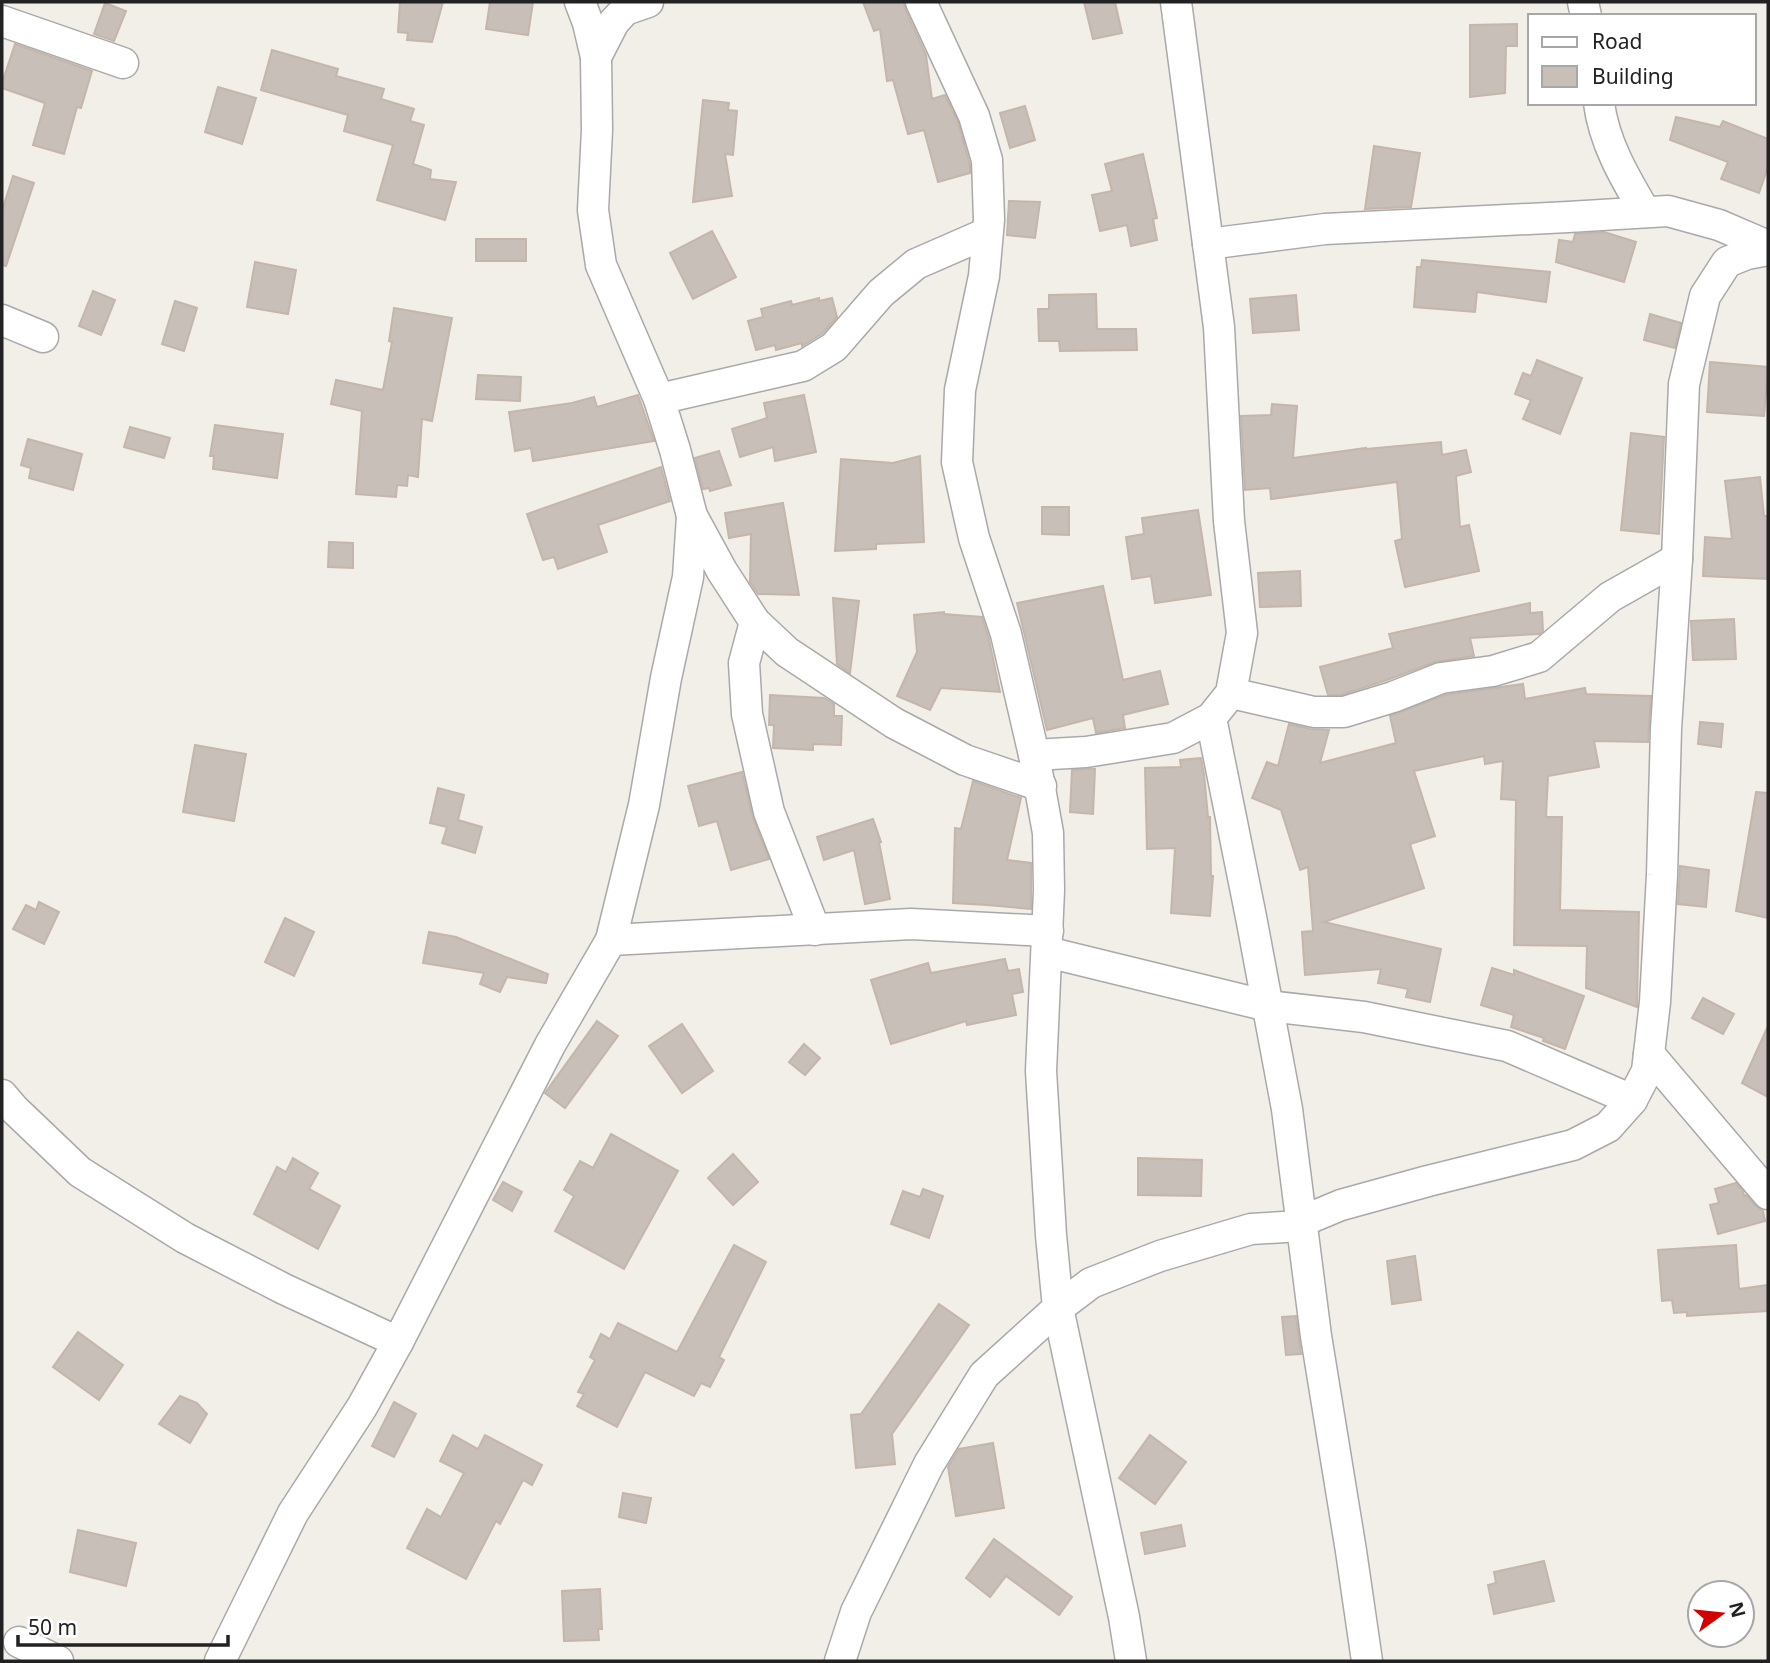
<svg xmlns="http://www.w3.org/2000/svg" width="1770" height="1663" font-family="'Noto Sans',sans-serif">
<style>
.building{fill:#c7bfb8;stroke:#c4b6ab;stroke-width:2}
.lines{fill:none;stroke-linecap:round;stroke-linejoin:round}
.minor-casing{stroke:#a9a9a9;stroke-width:33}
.minor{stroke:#fff;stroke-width:30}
</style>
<rect width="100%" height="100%" fill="#f2efe9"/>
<g class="building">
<polygon points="400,2 443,2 432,42 407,40 408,33 398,32"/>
<polygon points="490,2 533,2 528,35 486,29"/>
<polygon points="863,2 904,2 905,9 926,55 932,99 945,95 958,122 970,165 970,173 938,182 924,130 908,134 893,80 887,81 880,29 874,31"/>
<polygon points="1084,2 1115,2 1122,33 1093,39"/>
<polygon points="105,3 126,11 114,41 94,34"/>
<polygon points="1517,24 1517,46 1506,46 1505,93 1470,97 1470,25"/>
<polygon points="15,44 92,71 81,108 77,107 64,154 33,145 45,103 2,88 2,83"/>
<polygon points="272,50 338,69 336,76 384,89 381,99 414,109 410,121 424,125 413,164 431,170 430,179 456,182 445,220 377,200 393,145 344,131 348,115 261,90"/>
<polygon points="218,87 256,98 242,144 205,132"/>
<polygon points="703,100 729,103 728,110 737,111 733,155 725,154 732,196 693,202"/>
<polygon points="1025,106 1035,140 1010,148 1000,113"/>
<polygon points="1676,117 1720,127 1723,121 1768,139 1768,167 1759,193 1721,179 1728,162 1670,140"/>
<polygon points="1374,146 1420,153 1411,207 1365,209"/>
<polygon points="1143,154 1157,218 1153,219 1157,240 1131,246 1127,225 1100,231 1092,195 1112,191 1105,164"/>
<polygon points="13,176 34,183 6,266 2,265 2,211"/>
<polygon points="1009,201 1040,202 1035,238 1007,235"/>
<polygon points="712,231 736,277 693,299 670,253"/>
<polygon points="1604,232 1636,242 1624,282 1556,262 1559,240 1573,242 1575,234"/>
<rect x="476" y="239" width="50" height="22"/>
<polygon points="1422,260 1550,272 1546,302 1477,292 1475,312 1414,307 1417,267 1421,267"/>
<polygon points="255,262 296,270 288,314 247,307"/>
<polygon points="93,291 115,300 101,335 79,326"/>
<polygon points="1096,294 1097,329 1136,329 1137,350 1060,351 1059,341 1039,341 1038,309 1049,309 1049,295"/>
<polygon points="1296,295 1299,330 1253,333 1250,299"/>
<polygon points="819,298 819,301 832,298 837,317 823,333 802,346 802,343 776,350 775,345 756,350 748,321 763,317 761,309 791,301 792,305"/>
<polygon points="175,301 197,308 184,351 162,344"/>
<polygon points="394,308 452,318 432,421 422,419 418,477 408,475 407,486 397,485 396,497 356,494 362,411 331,404 336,380 383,390 392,342 389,341"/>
<polygon points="1650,314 1681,323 1675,348 1644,340"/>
<polygon points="1537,360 1582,378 1560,434 1523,419 1531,400 1515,394 1523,373 1531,376"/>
<polygon points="1710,362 1768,367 1764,416 1707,412"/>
<polygon points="478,375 521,377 520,401 476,399"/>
<polygon points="638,395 654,441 533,461 531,448 515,451 509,412 572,403 594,397 597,407"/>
<polygon points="804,395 816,452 775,461 773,447 740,457 732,429 767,418 764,403"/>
<polygon points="1272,404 1297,406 1293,458 1366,448 1366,449 1441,442 1442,455 1466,450 1471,472 1456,476 1460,527 1469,525 1479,571 1405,587 1395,541 1402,539 1397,482 1271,499 1270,488 1245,490 1241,416 1271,415"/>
<polygon points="215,425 283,434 277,478 213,469 214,456 210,456"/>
<polygon points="130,427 170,438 164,458 124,447"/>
<polygon points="1631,433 1664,437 1659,534 1621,530"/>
<polygon points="28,439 82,454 73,490 29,478 31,468 21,465"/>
<polygon points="719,451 731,485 710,491 709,488 703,489 695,458"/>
<polygon points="920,456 924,542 876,544 876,549 835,551 841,459 893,463"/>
<polygon points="661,467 670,501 598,525 607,552 558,569 554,557 543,560 527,514"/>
<polygon points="1760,477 1764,516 1768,516 1768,579 1703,576 1705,537 1732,539 1725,481"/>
<polygon points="783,503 799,595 758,594 750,582 751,534 729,538 725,513"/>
<polygon points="1042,507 1069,507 1069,535 1042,534"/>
<polygon points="1198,510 1211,595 1155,603 1151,576 1132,579 1126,537 1144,534 1142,518"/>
<polygon points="329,542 353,543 353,568 328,567"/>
<polygon points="1300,571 1301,606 1260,607 1258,573"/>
<polygon points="1103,586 1123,680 1160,671 1168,704 1123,715 1125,728 1096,733 1093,718 1047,730 1017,603"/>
<polygon points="833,598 859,601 850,673 837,664"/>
<polygon points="1530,603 1530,613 1542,612 1543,631 1539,634 1470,638 1474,656 1435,662 1387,680 1341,695 1328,695 1320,667 1393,648 1389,634"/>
<polygon points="944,612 944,614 982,617 989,639 1000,692 941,688 930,710 897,696 917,652 914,615"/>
<polygon points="1734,619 1736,659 1693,660 1691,621"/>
<polygon points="1523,684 1525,699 1585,688 1586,694 1651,696 1648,742 1594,741 1599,767 1548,776 1546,817 1562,817 1560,910 1639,912 1637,1007 1586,988 1587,946 1514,945 1516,800 1501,799 1503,761 1485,764 1484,756 1414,771 1435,836 1410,844 1424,888 1324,922 1441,949 1430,1002 1406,997 1408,989 1378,983 1381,969 1305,975 1302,932 1313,931 1308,867 1300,870 1281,810 1252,798 1267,762 1278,766 1289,724 1310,729 1329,730 1320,763 1396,743 1390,716 1445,695"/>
<polygon points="770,695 824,698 834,704 834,716 842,716 841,745 813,744 813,750 773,748 774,725 769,725"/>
<polygon points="1700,722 1723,724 1721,747 1698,744"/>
<polygon points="195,745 246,754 234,821 183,812"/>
<polygon points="1201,758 1204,774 1208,817 1210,817 1211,876 1213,876 1210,916 1171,913 1175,848 1147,849 1145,768 1181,767 1180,760"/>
<polygon points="1089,769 1095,769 1093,814 1070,812 1072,770"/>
<polygon points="742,772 753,818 769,859 731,870 717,821 699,826 688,786"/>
<polygon points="973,781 1021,798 1007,860 1031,863 1031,909 987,905 953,903 955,828 961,829"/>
<polygon points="438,788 464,795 458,820 482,827 475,853 442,843 447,827 430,823"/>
<polygon points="1756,792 1768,793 1768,918 1736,911"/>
<polygon points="873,819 881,842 879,842 890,899 865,904 854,850 824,860 817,837"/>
<polygon points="1680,866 1709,870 1706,907 1678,904"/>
<polygon points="39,902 59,912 44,944 13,929 26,905 36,910"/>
<polygon points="285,918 314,932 294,976 265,962"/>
<polygon points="429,932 456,937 548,974 546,983 507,977 500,992 480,984 484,973 423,963"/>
<polygon points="1005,959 1008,971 1019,969 1023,992 1012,994 1016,1015 967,1025 966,1021 891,1044 871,980 928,963 931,973"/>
<polygon points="1492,968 1514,975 1514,970 1584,996 1565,1049 1543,1041 1544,1038 1511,1027 1514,1015 1481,1005"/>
<polygon points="1703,998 1734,1014 1723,1034 1692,1018"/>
<polygon points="597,1021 618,1036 565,1108 545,1093"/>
<polygon points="682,1024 713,1071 682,1093 649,1046"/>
<polygon points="1768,1026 1768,1097 1742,1083"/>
<polygon points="804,1044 820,1058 805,1075 789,1062"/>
<polygon points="611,1134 678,1171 624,1269 555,1231 574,1196 564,1190 580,1161 593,1168"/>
<polygon points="733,1154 758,1182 733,1205 708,1178"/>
<polygon points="293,1158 318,1173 309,1189 340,1206 318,1249 254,1214 277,1167 286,1172"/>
<polygon points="1138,1158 1202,1160 1201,1196 1138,1195"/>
<polygon points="503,1182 522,1192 512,1211 493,1200"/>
<polygon points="1736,1183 1743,1191 1744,1196 1746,1195 1755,1205 1763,1211 1765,1221 1718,1234 1710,1205 1719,1203 1715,1189"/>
<polygon points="923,1189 943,1196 929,1238 891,1224 903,1191 920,1197"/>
<polygon points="734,1245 766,1262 719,1357 724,1360 710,1387 701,1383 694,1396 645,1372 617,1427 577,1406 584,1394 578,1392 595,1360 590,1357 601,1334 610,1339 618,1323 677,1352"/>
<polygon points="1736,1245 1739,1289 1768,1285 1768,1311 1687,1316 1687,1312 1674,1313 1672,1300 1662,1301 1658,1250"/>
<polygon points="1415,1256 1421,1300 1392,1304 1387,1261"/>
<polygon points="939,1304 969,1325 892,1434 895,1464 856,1468 851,1415 861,1414"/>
<polygon points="1296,1316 1301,1354 1286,1355 1282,1317"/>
<polygon points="78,1332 123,1365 99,1400 53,1367"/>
<polygon points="180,1396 197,1403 207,1414 190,1443 159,1424"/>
<polygon points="394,1402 416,1414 394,1457 372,1446"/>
<polygon points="453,1435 478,1449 485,1435 542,1465 532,1485 523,1480 500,1524 496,1521 466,1579 407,1548 427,1509 441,1517 464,1473 440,1461"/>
<polygon points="1150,1435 1186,1462 1155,1504 1119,1478"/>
<polygon points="993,1443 1004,1508 956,1516 948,1467 959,1449"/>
<polygon points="623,1493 651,1498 646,1523 619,1517"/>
<polygon points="1181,1525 1185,1546 1145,1554 1141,1533"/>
<polygon points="78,1530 136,1543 126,1586 70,1572"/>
<polygon points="994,1539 1072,1597 1059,1615 1006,1576 990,1597 966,1578"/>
<polygon points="1544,1561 1554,1601 1494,1614 1488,1585 1496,1583 1494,1572"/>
<polygon points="600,1589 602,1629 598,1629 599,1640 564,1641 562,1591"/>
</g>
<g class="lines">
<g class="minor-casing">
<g id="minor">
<polyline points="921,2 974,116 987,160 989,220 984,276 960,390 957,462 974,538 1006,634 1034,755 1048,833 1049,890 1041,1071 1051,1235 1058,1308 1124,1617 1131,1661"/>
<polyline points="1583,2 1586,16"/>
<polyline points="2,21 123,63"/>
<polyline points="596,57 614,22 625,10 648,2"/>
<path d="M1599 103C1604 143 1625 178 1645 212"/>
<polyline points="1208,244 1325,229 1568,217 1668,211 1719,225 1768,246"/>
<polyline points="2,320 43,337"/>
<polyline points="659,399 803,366 834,347 881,293 916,264 987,233"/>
<polyline points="692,516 722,571 755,622 787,652 894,723 965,760 1041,786"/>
<polyline points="755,622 744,663 747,714 769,812 815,930"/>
<polyline points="1231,693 1314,712 1344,712 1393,697 1441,678 1493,671 1539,657 1610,597 1677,559"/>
<polyline points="1211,718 1251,917 1287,1109 1316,1336 1351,1551 1367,1661"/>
<polyline points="1034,755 1086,752 1173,738 1211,718 1231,693 1242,633 1229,521 1219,327 1176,2"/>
<polyline points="611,940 911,924 1048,931"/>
<polyline points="1047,952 1268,1006 1364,1017 1507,1046 1632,1100"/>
<polyline points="1649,1054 1768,1194"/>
<polyline points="2,1095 14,1109 80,1172 185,1238 284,1289 398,1342"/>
<polyline points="1300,1222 1341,1205 1428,1181 1573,1145 1608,1127 1632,1100 1647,1071 1655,1002 1662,875 1666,729 1677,559 1684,384 1705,296 1727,262 1747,254 1768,250"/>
<polyline points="19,1642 58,1661"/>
<polyline points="220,1661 293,1513 362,1407 398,1342 550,1045 611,940 644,805 666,678 688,577 692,516 675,450 659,399 601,265 593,210 597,130 596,57 588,23 580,2"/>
<polyline points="840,1661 856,1612 929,1464 984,1375 1058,1308 1091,1283 1160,1256 1251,1229 1301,1226"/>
</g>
</g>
<use href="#minor" class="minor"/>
</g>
<rect width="1770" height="1663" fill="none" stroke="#222222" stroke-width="7"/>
<rect x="1528" y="14" width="228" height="91" fill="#ffffff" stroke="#a7a7a7" stroke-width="2"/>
<rect x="1542" y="37" width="35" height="10" fill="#ffffff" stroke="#a7a7a7" stroke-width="2"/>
<text x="1592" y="49" font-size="21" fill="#222222">Road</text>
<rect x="1542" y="66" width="35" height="21" fill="#c7bfb8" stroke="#a7a7a7" stroke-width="2"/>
<text x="1592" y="84" font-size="21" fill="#222222">Building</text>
<g transform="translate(1721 1614) rotate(75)"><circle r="33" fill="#ffffff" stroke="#a7a7a7" stroke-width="2"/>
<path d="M0-5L12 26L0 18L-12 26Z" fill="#d40000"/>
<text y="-10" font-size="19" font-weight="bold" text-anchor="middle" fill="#222222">N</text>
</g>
<path d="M18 1635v10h210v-10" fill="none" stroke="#222222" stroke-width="3.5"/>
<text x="28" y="1635" font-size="21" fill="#222222" stroke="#ffffff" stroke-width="5" paint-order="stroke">50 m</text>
</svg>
